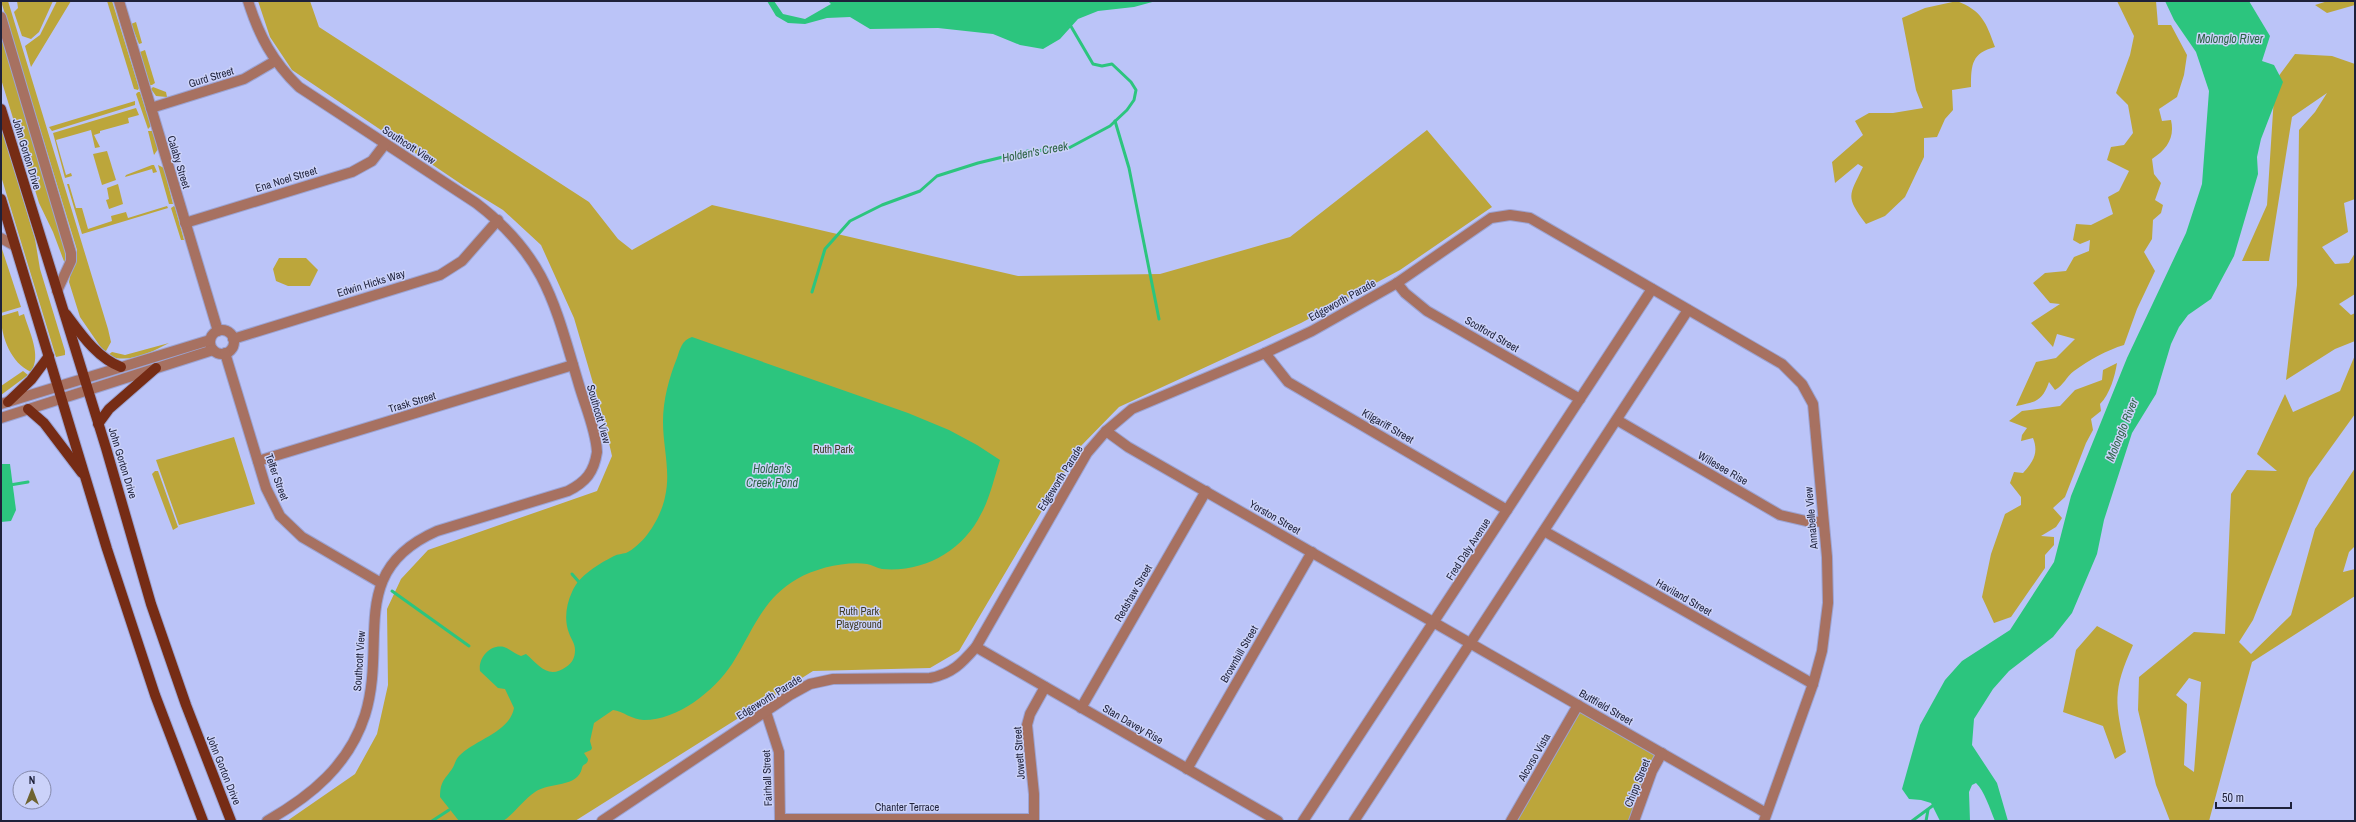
<svg xmlns="http://www.w3.org/2000/svg" width="2356" height="822" font-family="'Archivo Narrow',sans-serif">
<style>
.green{fill:#bca63b;fill-rule:evenodd}
.water{fill:#2cc57e}
.lines{fill:none;stroke-linecap:round;stroke-linejoin:round}
.stream{stroke:#2cc57e;stroke-width:3}
.minor-casing{stroke:#9ca3d2;stroke-width:12}
.major-casing{stroke:#9ca3d2;stroke-width:12}
.minor{stroke:#a77161;stroke-width:10}
.major{stroke:#762c15;stroke-width:10}
.labels{text-anchor:middle;stroke-width:3;stroke-linejoin:round;paint-order:stroke}
.street-label{font-size:11px;fill:#1e213a;stroke:#cbd2f9}
.park-label{font-size:11px;fill:#403b24;stroke:#cbd2f9}
.water-label{font-size:12px;font-style:italic;fill:#2e6446;stroke:#cbd2f9}
</style>
<rect width="100%" height="100%" fill="#bbc4f8"/>
<g class="green">
<polygon points="1,1 8,1 108,329 111,342 106,351 104,352 80,317 69,282 71,271 77,260 77,250"/>
<polygon points="17,1 53,1 39,32 31,39 22,36 14,12 18,8"/>
<polygon points="57,1 71,1 31,67 25,46 40,35"/>
<polygon points="107,1 112,1 139,88 138,90 134,89"/>
<polygon points="258,1 310,1 319,27 589,202 618,239 632,250 712,205 1018,276 1160,274 1290,237 1427,130 1492,207 1400,270 1301,323 1119,407 1079,448 959,651 930,668 813,671 575,821 287,821 355,774 377,734 388,685 387,609 401,579 428,550 597,491 612,456 603,417 574,318 541,245 503,210 464,186 292,70 270,37"/>
<path d="M1957 1C1982 11 1986 22 1995 47 1972 53 1971 64 1971 87L1952 90 1953 110 1945 119 1937 137 1924 138V157L1905 197 1885 216 1866 224C1845 196 1849 196 1863 167L1858 164 1835 183 1832 162 1863 135 1855 121 1869 113H1893L1923 108 1916 90 1902 18 1925 8Z"/>
<path d="M2117 1H2156L2158 25H2171L2187 55 2184 75 2177 97 2159 109 2162 121 2171 120C2175 138 2167 149 2152 159L2154 174 2161 183 2155 200 2163 205 2161 213 2153 220 2152 239 2144 252 2155 271 2137 309 2124 345C2107 350 2089 360 2074 371 2066 377 2064 385 2055 390L2049 382C2042 402 2035 402 2016 406L2036 362 2056 358 2075 339 2057 334 2053 347 2031 323 2060 304 2050 303 2033 283 2045 273 2066 271 2074 257 2089 251 2090 240 2080 244 2073 240 2076 224 2091 225 2113 214 2108 197 2119 191 2129 171 2107 160 2111 147 2124 145 2133 133 2128 105 2116 93 2130 55 2134 36Z"/>
<polygon points="2328,1 2355,1 2355,5 2327,13 2315,5"/>
<polygon points="136,22 142,43 139,44 131,24"/>
<polygon points="1,31 68,254 65,264 53,232 39,203 1,79"/>
<polygon points="145,50 155,83 152,85 150,85 140,52"/>
<polygon points="2295,54 2332,56 2355,64 2355,199 2344,203 2348,232 2322,247 2335,264 2349,263 2355,253 2355,294 2339,304 2351,315 2355,313 2355,341 2335,349 2286,380 2297,285 2299,130 2315,112 2327,93 2292,117 2269,261 2242,261 2267,205 2275,81"/>
<polygon points="153,87 166,92 167,97 156,96 151,89"/>
<polygon points="138,92 140,92 151,126 148,129 136,94"/>
<polygon points="135,101 135,105 52,131 49,127"/>
<polygon points="136,108 139,115 128,118 129,123 100,131 100,133 94,135 100,147 95,148 91,130 56,140 66,175 71,173 72,176 65,178 53,133"/>
<polygon points="1,126 35,239 40,269 65,351 65,355 56,357 1,176"/>
<polygon points="148,131 152,131 158,149 154,155"/>
<polygon points="107,151 116,180 102,185 93,154"/>
<polygon points="152,165 154,165 157,172 153,173 152,169 125,177 126,175"/>
<polygon points="158,165 164,168 173,204 169,204"/>
<polygon points="67,184 69,184 76,208 82,208 88,229 112,221 111,216 126,212 128,218 167,206 168,208 82,234"/>
<polygon points="118,184 123,204 109,209 106,200 109,199 107,188"/>
<polygon points="174,206 175,207 184,240 181,240 171,208"/>
<polygon points="1,246 21,307 1,313"/>
<polygon points="279,258 306,258 318,270 310,286 288,286 276,281 273,269"/>
<path d="M18 311 19 316 24 314C29 332 42 355 31 372 11 363 1 337 1 316Z"/>
<path d="M169 343C152 352 126 365 108 355L112 352 125 355Z"/>
<path d="M2355 355V414L2309 478 2253 620 2239 642 2251 654 2291 615 2315 529 2355 468V546L2349 552 2343 572 2355 569V596L2252 662 2209 821H2170L2156 785 2138 710 2139 677 2194 632 2225 634 2231 494 2247 470 2277 471 2257 454 2285 394 2293 412 2340 391ZM2189 678 2201 682 2194 772 2184 765 2187 704 2176 695Z"/>
<path d="M2117 363C2115 376 2110 394 2100 404L2101 411 2091 419 2093 430 2086 443 2065 497 2053 508 2062 518 2056 527 2041 536 2054 537V545L2045 555V568L2011 617 1994 623 1982 597 1991 554 2005 514 2021 505V497L2010 483 2014 472 2023 473C2033 462 2039 453 2033 438L2021 441 2022 435 2027 428 2009 421 2022 411 2060 406 2075 390 2102 380 2103 370Z"/>
<polygon points="23,371 28,375 1,395 1,386"/>
<polygon points="234,437 255,504 179,525 156,460"/>
<polygon points="155,471 158,471 178,527 173,530 152,474"/>
<path d="M2097 626 2133 645C2112 692 2115 702 2126 752L2115 759 2103 726 2063 712 2076 650Z"/>
<polygon points="1578,705 1662,753 1634,821 1511,821"/>
</g>
<g class="water">
<polygon points="767,1 774,1 783,14 805,19 831,4 828,1 1156,1 1134,7 1098,11 1078,19 1060,39 1043,49 1020,45 993,34 938,28 870,29 850,17 827,18 805,24 788,23 776,16"/>
<path d="M2165 1H2249L2270 36 2262 61 2274 65 2283 82 2261 139 2257 157 2258 174 2234 256 2211 299 2188 315 2179 327 2171 344 2156 394 2132 433 2104 520 2097 554 2072 613 2053 637 2009 671 1993 689 1974 719 1972 745 1997 783 2008 821H1995C1990 809 1984 790 1976 783L1972 785 1969 792 1970 821H1940L1931 803 1921 800 1909 799 1902 789 1920 725 1945 680 1962 661 2010 630 2054 562 2071 496 2127 358 2186 233 2202 184 2209 91 2196 52 2174 20Z"/>
<path d="M692 337 908 413 949 430 977 445 1000 460C994 478 990 498 981 514 963 551 923 573 882 569 877 568 872 565 867 564 846 561 816 568 797 579 762 599 753 631 732 664 714 691 678 720 644 720 632 720 623 711 613 710L594 723 590 741 592 748 591 750 584 753 588 759C588 765 583 763 582 768 578 788 549 782 535 792 523 800 515 813 503 821H459L440 797C440 782 444 780 452 769 455 765 455 760 459 756 474 740 510 732 514 708L505 689 498 688 480 671C478 658 490 644 504 647 510 649 515 654 521 656L526 654C539 665 548 680 566 667 572 663 575 658 575 650 575 643 571 639 569 633 564 620 566 605 572 592 579 575 599 564 614 556 618 554 622 554 626 553 645 544 661 517 665 497 671 472 663 447 663 422 663 400 669 378 677 358 680 349 682 340 692 337Z"/>
<polygon points="1,464 10,464 16,510 11,521 1,522"/>
</g>
<g class="lines">
<g class="stream">
<polyline points="1115,121 1129,168 1159,319"/>
<polyline points="812,292 825,249 850,221 882,205 920,191 937,176 978,163 1028,151 1067,149 1110,126 1127,110 1134,100 1136,90 1131,82 1112,64 1102,66 1093,64 1069,23"/>
<polyline points="10,485 28,482"/>
<polyline points="572,574 579,582"/>
<polyline points="392,591 469,646"/>
<polyline points="432,821 449,810"/>
<polyline points="1912,821 1935,804"/>
<polyline points="1926,821 1928,810"/>
</g>
<g class="minor-casing">
<g id="minor">
<polyline points="119,1 218,331"/>
<path d="M248 1C259 36 273 62 299 87L476 203C546 256 555 305 579 385 585 406 596 430 597 452 594 472 586 482 568 491L437 531C346 571 388 641 365 715 349 765 311 796 267 821"/>
<polyline points="1,17 71,253 71,261 57,291"/>
<polyline points="151,108 244,79 275,61"/>
<polyline points="185,223 352,172 372,161 385,144"/>
<polyline points="1,238 15,246"/>
<polyline points="1397,283 1405,293 1427,311 1580,399"/>
<circle cx="222" cy="342" r="12"/>
<polyline points="233,339 440,275 462,261 498,220"/>
<polyline points="225,353 266,488 280,516 302,537 381,583"/>
<polyline points="1265,353 1288,382 1507,510"/>
<polyline points="1,404 210,340"/>
<polyline points="1,418 213,350"/>
<polyline points="1617,420 1780,515 1806,521 1823,522"/>
<polyline points="1106,431 1128,447 1766,813"/>
<polyline points="258,461 573,365"/>
<polyline points="1544,531 1813,684"/>
<polyline points="976,647 1278,821"/>
<polyline points="1081,708 1206,491"/>
<polyline points="766,712 779,752 780,821"/>
<polyline points="1187,769 1312,552"/>
<polyline points="780,819 1034,819"/>
<path d="M602 821 790 695 810 684 833 679 930 678C952 674 962 663 976 647L1087 453 1106 431 1132 409 1265 353 1312 331 1397 283 1491 218 1510 215 1530 218 1782 364 1802 384 1813 404 1827 557 1828 603 1822 651 1813 684 1764 821"/>
<polyline points="1034,821 1034,794 1027,725 1030,714 1045,687"/>
<polyline points="1303,821 1652,289"/>
<polyline points="1354,821 1688,310"/>
<polyline points="1511,821 1578,705"/>
<polyline points="1634,821 1652,771 1662,753"/>
</g>
</g>
<g class="major-casing">
<g id="major">
<polyline points="1,109 106,448 151,604 186,705 231,821"/>
<polyline points="1,199 107,549 155,695 203,821"/>
<path d="M66 314C81 334 97 358 121 367"/>
<polyline points="8,402 31,380 49,356"/>
<polyline points="28,409 44,423 82,473"/>
<polyline points="98,424 109,409 156,368"/>
</g>
</g>
<use href="#minor" class="minor"/>
<use href="#major" class="major"/>
</g>
<g class="labels">
<g class="street-label">
<text transform="translate(211 77) rotate(-17)" y="4">Gurd Street</text>
<text transform="translate(409 145) rotate(33)" y="4">Southcott View</text>
<text transform="translate(27 154) rotate(73)" y="4">John Gorton Drive</text>
<text transform="translate(179 162) rotate(73)" y="4">Calaby Street</text>
<text transform="translate(286 179) rotate(-17)" y="4">Ena Noel Street</text>
<text transform="translate(371 283) rotate(-17)" y="4">Edwin Hicks Way</text>
<text transform="translate(1342 300) rotate(-29)" y="4">Edgeworth Parade</text>
<text transform="translate(1492 334) rotate(30)" y="4">Scotford Street</text>
<text transform="translate(412 402) rotate(-17)" y="4">Trask Street</text>
<text transform="translate(599 414) rotate(74)" y="4">Southcott View</text>
<text transform="translate(1388 426) rotate(30)" y="4">Kilgariff Street</text>
<text transform="translate(123 463) rotate(73)" y="4">John Gorton Drive</text>
<text transform="translate(1723 468) rotate(30)" y="4">Willesee Rise</text>
<text transform="translate(277 477) rotate(70)" y="4">Telfer Street</text>
<text transform="translate(1060 478) rotate(-58)" y="4">Edgeworth Parade</text>
<text transform="translate(1275 517) rotate(30)" y="4">Yorston Street</text>
<text transform="translate(1811 518) rotate(-95)" y="4">Annabelle View</text>
<text transform="translate(1468 549) rotate(-57)" y="4">Fred Daly Avenue</text>
<text transform="translate(1133 593) rotate(-60)" y="4">Redshaw Street</text>
<text transform="translate(1684 597) rotate(30)" y="4">Haviland Street</text>
<text transform="translate(1239 654) rotate(-60)" y="4">Brownbill Street</text>
<text transform="translate(359 661) rotate(-86)" y="4">Southcott View</text>
<text transform="translate(769 697) rotate(-32)" y="4">Edgeworth Parade</text>
<text transform="translate(1606 707) rotate(30)" y="4">Buttfield Street</text>
<text transform="translate(1133 724) rotate(30)" y="4">Stan Davey Rise</text>
<text transform="translate(1019 753) rotate(-94)" y="4">Jowett Street</text>
<text transform="translate(1534 757) rotate(-60)" y="4">Alcorso Vista</text>
<text transform="translate(224 770) rotate(68)" y="4">John Gorton Drive</text>
<text transform="translate(767 778) rotate(-92)" y="4">Fairhall Street</text>
<text transform="translate(1637 783) rotate(-68)" y="4">Chipp Street</text>
<text x="907" y="811">Chanter Terrace</text>
</g>
<g class="park-label">
<text x="833" y="453">Ruth Park</text>
<text x="859" y="615">Ruth Park<tspan x="859" dy="13">Playground</tspan></text>
</g>
<g class="water-label">
<text x="2230" y="43">Molonglo River</text>
<text transform="translate(1035 152) rotate(-11)" y="4">Holden's Creek</text>
<text transform="translate(2122 430) rotate(-68)" y="4">Molonglo River</text>
<text x="772" y="473">Holden's<tspan x="772" dy="14">Creek Pond</tspan></text>
</g>
</g>
<rect width="2356" height="822" fill="none" stroke="#1e213a" stroke-width="4"/>
<g transform="translate(32 790)"><circle r="19" fill="#cbd2f9" stroke="#868bad"/>
<path d="M0-3L7 15L0 10L-7 15Z" fill="#6e6330"/>
<text y="-6" font-size="11" font-weight="bold" text-anchor="middle" fill="#1e213a">N</text>
</g>
<path d="M2216 802v6h75v-6" fill="none" stroke="#1e213a" stroke-width="2"/>
<text x="2222" y="802" font-size="12" fill="#1e213a" stroke="#cbd2f9" stroke-width="3" paint-order="stroke">50 m</text>
</svg>
